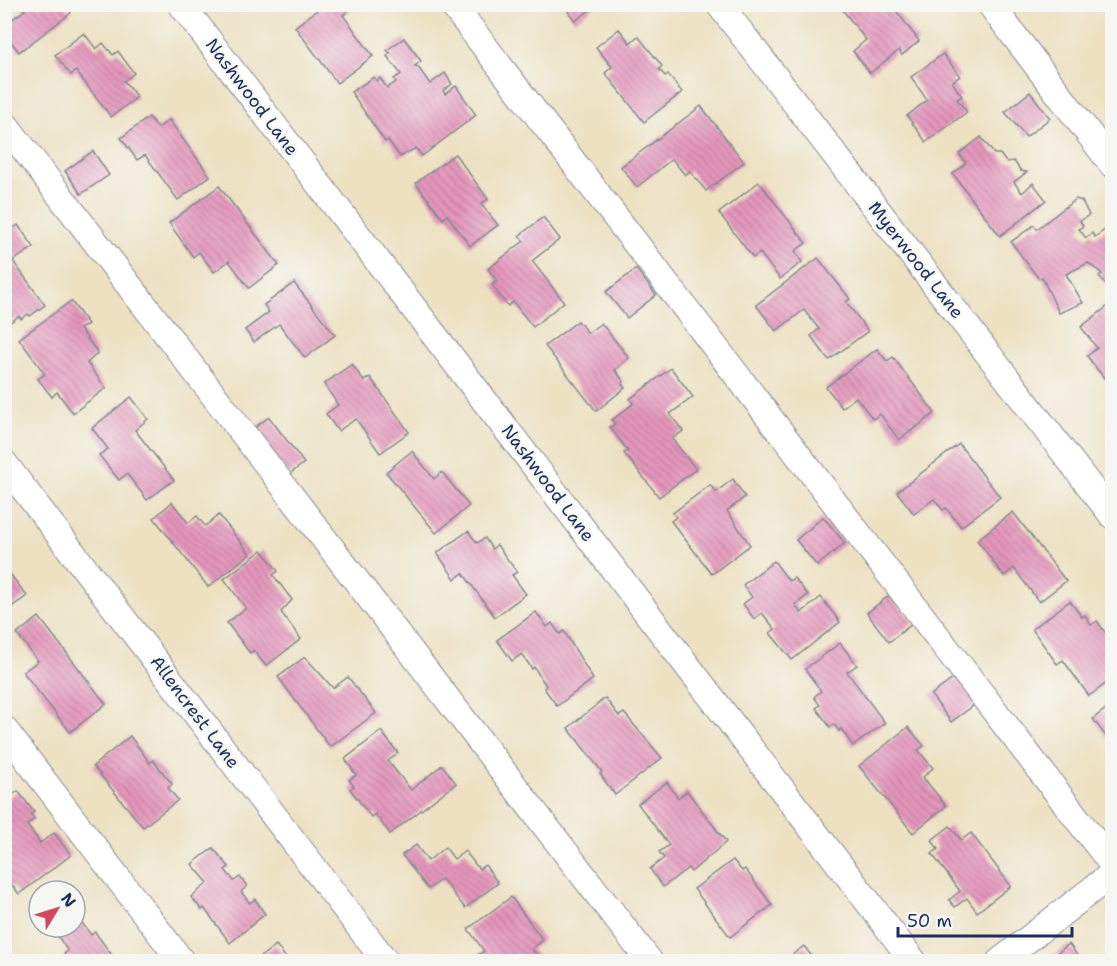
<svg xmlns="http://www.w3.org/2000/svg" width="1117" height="966" font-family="'Shantell Sans',sans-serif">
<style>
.building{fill:url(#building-back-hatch)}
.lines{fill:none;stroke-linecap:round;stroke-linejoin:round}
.minor-casing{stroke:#848890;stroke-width:28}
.minor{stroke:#fff;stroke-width:26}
.labels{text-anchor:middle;stroke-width:4.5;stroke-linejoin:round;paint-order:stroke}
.street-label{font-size:18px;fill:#1b2f5e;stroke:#f6f6f2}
</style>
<defs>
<pattern id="building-back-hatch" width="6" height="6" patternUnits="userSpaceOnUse" patternTransform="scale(1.5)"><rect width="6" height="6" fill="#e597bc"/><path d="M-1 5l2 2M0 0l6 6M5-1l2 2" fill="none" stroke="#b97c9c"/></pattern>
</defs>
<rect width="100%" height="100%" fill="#f6f6f2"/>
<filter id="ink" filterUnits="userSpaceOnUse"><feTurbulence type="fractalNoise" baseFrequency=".0167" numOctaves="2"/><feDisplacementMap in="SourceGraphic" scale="12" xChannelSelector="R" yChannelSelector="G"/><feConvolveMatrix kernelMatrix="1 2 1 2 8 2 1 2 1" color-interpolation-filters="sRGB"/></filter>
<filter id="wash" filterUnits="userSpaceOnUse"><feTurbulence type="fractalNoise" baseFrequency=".008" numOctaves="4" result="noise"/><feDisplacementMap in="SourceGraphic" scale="24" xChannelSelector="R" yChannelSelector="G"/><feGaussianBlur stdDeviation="1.35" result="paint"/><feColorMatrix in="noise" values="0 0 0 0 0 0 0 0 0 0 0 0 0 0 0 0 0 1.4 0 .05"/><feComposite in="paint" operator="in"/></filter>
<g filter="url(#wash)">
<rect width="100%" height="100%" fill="#ede1c2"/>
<g id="blocks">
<g class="building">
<polygon points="325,4 357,4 343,15 373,56 337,83 295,27"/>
<polygon points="563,4 598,4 575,21"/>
<polygon points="838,4 891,4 919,41 902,55 899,50 870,73 853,51 866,40"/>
<polygon points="20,5 67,5 65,6 71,13 19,52 4,33 4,25 25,10"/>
<polygon points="619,29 630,43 638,36 662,66 659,69 665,76 668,74 682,92 644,122 605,73 612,67 596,47"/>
<polygon points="84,33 96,49 103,43 113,55 118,51 134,73 124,81 137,97 111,117 76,71 71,75 55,55"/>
<polygon points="404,38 421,61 415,66 418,67 430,84 445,73 452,84 443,91 445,94 456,86 476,115 422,156 416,148 400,157 388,140 385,142 351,92 374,77 377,81 380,78 387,88 396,82 394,79 401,74 387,56 390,53 387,50"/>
<polygon points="943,54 960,76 952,82 962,96 957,99 967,112 926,142 907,116 927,100 911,77"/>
<polygon points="1030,92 1050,118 1026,137 1005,112"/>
<polygon points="701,106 744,162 706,191 690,171 685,175 672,159 637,187 621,167"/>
<polygon points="149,117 158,128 169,120 210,176 178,200 145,155 137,160 121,138"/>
<polygon points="981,137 994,154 1000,154 1006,162 1014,161 1021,171 1027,172 1014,182 1022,193 1033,183 1046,200 1000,236 953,174 966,163 959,154"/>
<polygon points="93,151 109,175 81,194 65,171"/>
<polygon points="455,154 488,199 481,204 498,225 470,246 447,215 443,219 416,183"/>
<polygon points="759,182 806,243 795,251 802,262 780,279 760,253 753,258 719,213"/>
<polygon points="219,186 279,265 249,288 229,261 214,272 199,252 193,257 169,223"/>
<polygon points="1076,199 1082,201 1089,215 1080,221 1083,226 1079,229 1086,238 1092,233 1095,237 1106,229 1112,236 1112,280 1106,285 1099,276 1102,274 1100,272 1088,263 1066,274 1083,303 1059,313 1042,277 1039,279 1011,242 1034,225 1037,229"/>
<polygon points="543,217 560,239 532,261 564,302 533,327 513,302 508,306 492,285 497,281 488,269 524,241 519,236"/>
<polygon points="18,225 34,247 13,261 45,305 30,316 28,314 21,319 19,316 4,327 4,235"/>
<polygon points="818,258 850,299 846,302 868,331 829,360 811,336 819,329 804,310 776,331 756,305"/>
<polygon points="636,269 656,295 627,318 606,292"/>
<polygon points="294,283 335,335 305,358 279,324 254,342 245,330 269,312 264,305"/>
<polygon points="71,301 88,324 80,329 98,353 87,363 106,388 73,413 57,392 52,397 38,379 45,374 19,339"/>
<polygon points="1112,303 1112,388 1087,356 1097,348 1081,327"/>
<polygon points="578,321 588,333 601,323 629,358 615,370 624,382 622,384 625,388 596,411 545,346"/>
<polygon points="877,349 887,361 893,357 935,413 899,440 880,414 873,419 856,397 842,408 826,387"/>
<polygon points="352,364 364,381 370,377 409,432 380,453 356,419 338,431 326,414 338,405 324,384"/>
<polygon points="671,368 693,397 670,414 683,431 672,439 696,469 659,497 624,453 628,451 610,427 615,424 612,420 633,404 630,399"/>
<polygon points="131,397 148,419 135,430 174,480 147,500 127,474 119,480 99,455 108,449 92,428"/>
<polygon points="269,417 304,463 288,475 253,429"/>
<polygon points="959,444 1000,497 961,527 946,508 943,510 934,499 914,514 897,492"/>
<polygon points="412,451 434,479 442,472 469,506 436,533 386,472"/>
<polygon points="733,479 745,497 727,511 750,545 712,574 671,521 676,517 673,513 710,485 716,492"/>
<polygon points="172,502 188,523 197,516 205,526 219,515 250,554 208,587 154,518"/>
<polygon points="1013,512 1066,581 1039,602 1014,568 1004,576 977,540"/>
<polygon points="823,517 845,543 817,566 796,540"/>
<polygon points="468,531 477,543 485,538 492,549 497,545 517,572 512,575 526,594 495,617 463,573 455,579 437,553"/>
<polygon points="262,550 278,571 273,575 292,600 281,612 301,639 266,666 253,650 250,653 227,623 246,608 224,579"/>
<polygon points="774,561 789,581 794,578 808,595 795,605 801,613 821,597 840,622 792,660 770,633 775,629 762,613 754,619 743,604 752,597 743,585"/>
<polygon points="4,566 27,596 4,612"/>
<polygon points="891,594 913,623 889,642 867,613"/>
<polygon points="1070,601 1082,617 1085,615 1091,625 1097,621 1112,642 1112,679 1089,696 1063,660 1057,664 1032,629"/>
<polygon points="536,612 547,627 552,623 560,634 564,631 593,679 557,706 544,688 546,686 534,667 532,669 522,654 512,661 497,640"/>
<polygon points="39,617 106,704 70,732 23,672 38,661 17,634"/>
<polygon points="840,643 857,665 847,672 885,723 853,746 841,729 839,731 834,724 830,727 816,708 820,705 814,697 821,691 805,669"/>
<polygon points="305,657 333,688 348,677 376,713 330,747 278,677"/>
<polygon points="957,676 977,703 951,722 931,695"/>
<polygon points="605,698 619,716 624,713 662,758 615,795 600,774 602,772 568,728"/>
<polygon points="1112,704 1112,734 1107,738 1093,719"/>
<polygon points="908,727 924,746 918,750 933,768 923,777 946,806 913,833 859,766"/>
<polygon points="381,731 398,753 388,761 411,790 442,765 456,783 390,834 375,814 371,817 350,789 354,786 349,780 356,775 345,759"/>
<polygon points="130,736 150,763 153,760 172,784 168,788 178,800 143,827 93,766"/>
<polygon points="667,782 678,798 687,791 726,842 691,872 688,868 663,887 650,869 664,858 659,852 669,845 638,804"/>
<polygon points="18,791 34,812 31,814 34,819 27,825 40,843 54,833 71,855 19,894 12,885 6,889 4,887 4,801"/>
<polygon points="950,826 961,840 971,833 1011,886 977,912 967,898 955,907 949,900 960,891 932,854 938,849 932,840"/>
<polygon points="416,845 428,861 445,847 454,859 465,851 479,869 485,865 498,883 465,908 442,879 428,889 402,855"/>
<polygon points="213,848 229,867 225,870 234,881 240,877 247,886 241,892 250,903 255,899 265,914 230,943 204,908 202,910 191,897 208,883 192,864"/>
<polygon points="733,860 742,871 745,869 772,905 730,937 694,889"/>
<polygon points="511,897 543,940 532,949 542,962 482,962 478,955 484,951 468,929"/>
<polygon points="79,919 91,935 95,932 117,962 70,962 64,954 68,951 57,935 68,927 75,927 75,921"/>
<polygon points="1069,944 1082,962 1045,962"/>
<polygon points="276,945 289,962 254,962"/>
<polygon points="804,946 816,962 783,962"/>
</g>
</g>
</g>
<g filter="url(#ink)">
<use href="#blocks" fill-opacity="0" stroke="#848890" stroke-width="1.5"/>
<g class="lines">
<g class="minor-casing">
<g id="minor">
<polyline points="181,4 914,962"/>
<polyline points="452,4 1112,864"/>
<polyline points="719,4 1112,515"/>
<polyline points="990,4 1112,164"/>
<polyline points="4,123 650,962"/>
<polyline points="4,463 386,962"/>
<polyline points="4,729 182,962"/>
<polyline points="999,962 1112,874"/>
</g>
</g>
<use href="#minor" class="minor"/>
</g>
</g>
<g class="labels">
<g class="street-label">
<text transform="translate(252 97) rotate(53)" y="6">Nashwood Lane</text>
<text transform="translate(916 260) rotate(52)" y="6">Myerwood Lane</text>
<text transform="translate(548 483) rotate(53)" y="6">Nashwood Lane</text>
<text transform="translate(195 712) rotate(53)" y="6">Allencrest Lane</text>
</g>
</g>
<rect width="1117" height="966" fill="none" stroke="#f6f6f2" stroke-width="24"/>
<g transform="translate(57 909) rotate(52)"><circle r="28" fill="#f6f6f2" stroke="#9ea6b7" stroke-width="1.5"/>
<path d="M0-4.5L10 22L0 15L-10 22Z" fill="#d1495b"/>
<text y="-9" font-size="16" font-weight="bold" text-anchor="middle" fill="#1b2f5e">N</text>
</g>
<path d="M898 927v9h174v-9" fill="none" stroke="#1b2f5e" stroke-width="3"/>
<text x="907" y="927" font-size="18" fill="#1b2f5e" stroke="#f6f6f2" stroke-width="4.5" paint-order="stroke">50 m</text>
</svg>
